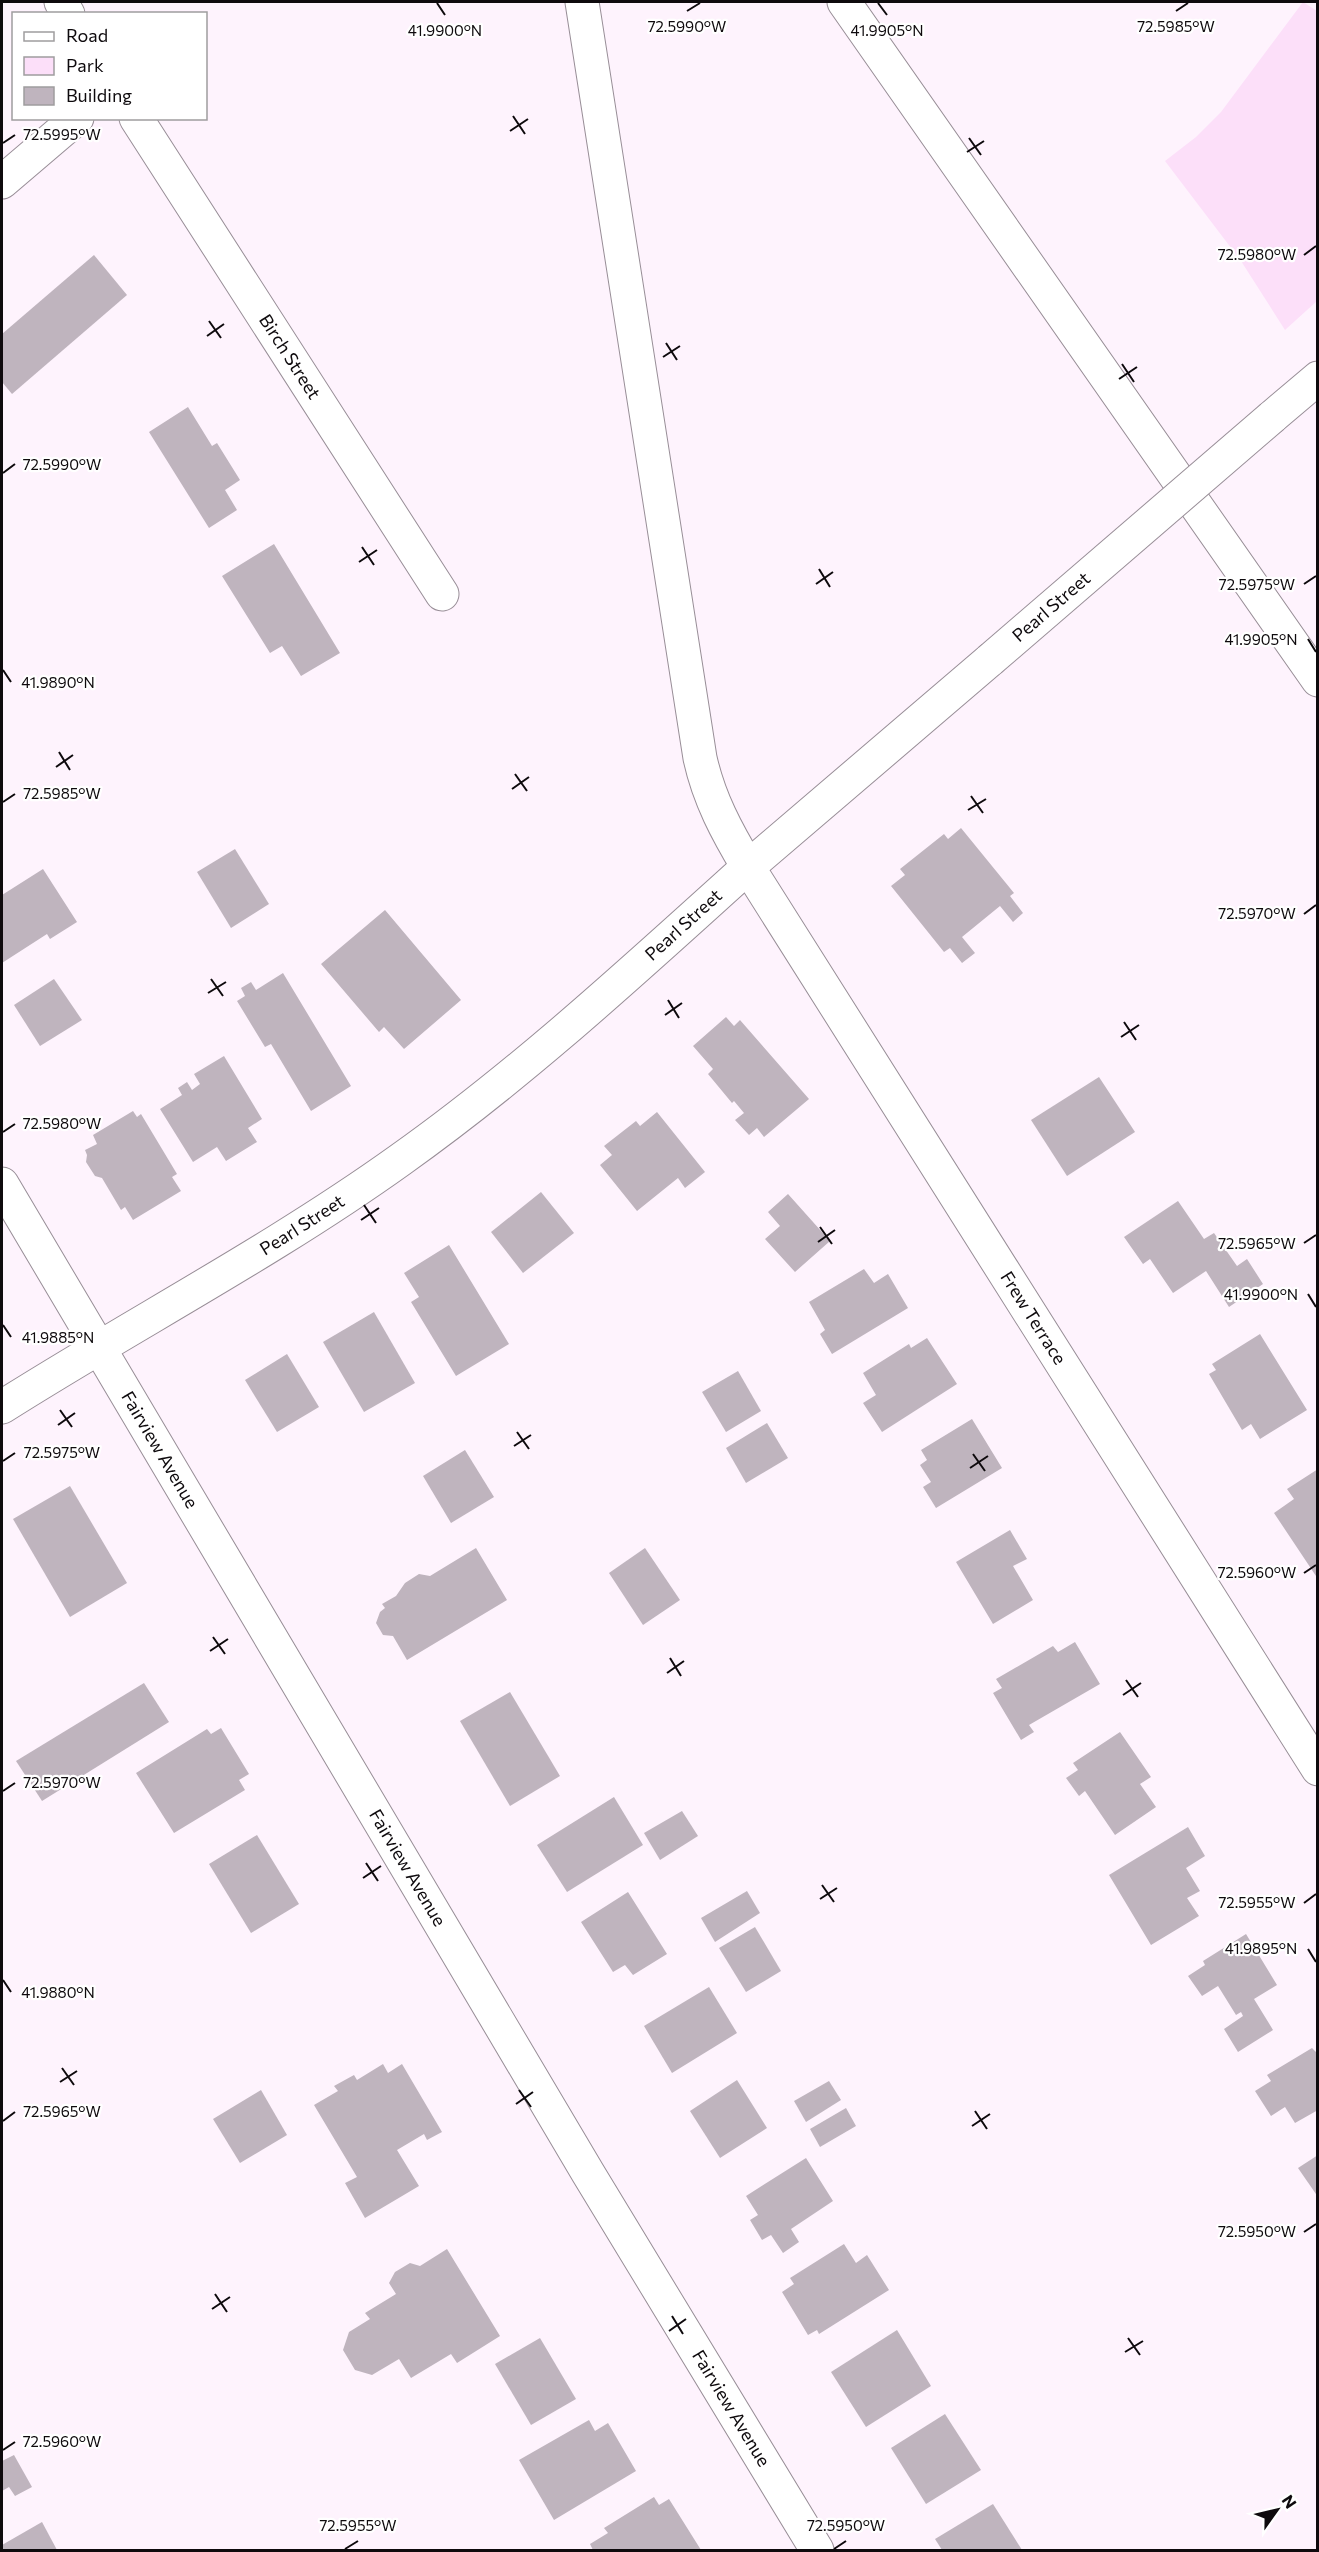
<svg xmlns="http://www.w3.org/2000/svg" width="1319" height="2552" font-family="Commissioner,sans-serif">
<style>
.green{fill:#fcdff9}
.building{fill:#bfb4be}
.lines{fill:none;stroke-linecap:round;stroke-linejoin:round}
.street-casing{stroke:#988e97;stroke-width:35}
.secondary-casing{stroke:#988e97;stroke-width:35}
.primary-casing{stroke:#988e97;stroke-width:35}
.street{stroke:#fff;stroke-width:33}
.secondary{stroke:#fff;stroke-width:33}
.primary{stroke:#fff;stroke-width:33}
.secondary-bridge-casing{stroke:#988e97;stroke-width:35;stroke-linecap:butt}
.secondary-bridge{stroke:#fff;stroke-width:33}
.ticks{fill:none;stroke:#0e0a0d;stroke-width:2}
.labels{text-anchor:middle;stroke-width:4.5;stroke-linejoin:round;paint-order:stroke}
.street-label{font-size:18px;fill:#0e0a0d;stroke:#fff}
.ticks-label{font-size:15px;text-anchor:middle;fill:#0e0a0d;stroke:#fff;stroke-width:4.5;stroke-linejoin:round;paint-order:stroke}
</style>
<rect width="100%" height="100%" fill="#fef3fd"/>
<polygon class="green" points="1303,2 1317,11 1317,301 1285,330 1241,261 1165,161 1196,137 1221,112"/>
<g class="building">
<polygon points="94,255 127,295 12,394 2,382 2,334"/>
<polygon points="188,407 212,446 217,443 240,480 225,490 237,510 209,528 149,432"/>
<polygon points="274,544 340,653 301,676 282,646 270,653 222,576"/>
<polygon points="961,828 1014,893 1010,896 1023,913 1013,922 1000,906 962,937 975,953 962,963 950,948 944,952 891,886 905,875 900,869 944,834 948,839"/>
<polygon points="235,849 269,904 231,928 197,872"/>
<polygon points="43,869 77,922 50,939 47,934 2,963 2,895"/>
<polygon points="385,910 461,1000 404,1049 384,1027 379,1032 321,964"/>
<polygon points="283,973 351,1086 311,1111 271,1044 265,1047 237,1001 245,996 241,988 251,982 256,990"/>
<polygon points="54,979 82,1020 40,1046 14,1005"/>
<polygon points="726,1017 734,1026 740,1020 809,1099 764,1137 757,1128 749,1135 735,1120 744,1113 734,1101 732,1103 708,1074 713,1069 693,1046"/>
<polygon points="224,1056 262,1119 248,1128 257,1142 226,1161 217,1147 193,1162 160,1109 182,1095 178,1088 187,1082 192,1090 200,1084 194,1074"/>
<polygon points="1099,1077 1135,1132 1067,1176 1031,1120"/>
<polygon points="133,1111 137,1117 141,1114 177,1174 172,1177 181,1191 133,1220 125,1207 121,1210 102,1178 95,1176 86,1162 87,1155 85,1150 97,1144 93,1135"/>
<polygon points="657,1112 705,1172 685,1188 678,1178 637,1211 600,1165 612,1155 604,1146 636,1121 640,1126"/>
<polygon points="541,1192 574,1233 523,1273 491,1232"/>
<polygon points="788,1194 830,1241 795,1272 765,1239 780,1226 768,1212"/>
<polygon points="1178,1201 1204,1239 1214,1233 1237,1266 1247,1259 1263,1284 1229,1307 1206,1271 1173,1293 1150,1259 1143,1264 1124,1237"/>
<polygon points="449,1245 509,1344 456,1376 411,1302 419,1297 404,1273"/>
<polygon points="864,1269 874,1283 888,1274 908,1308 832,1354 820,1334 825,1330 809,1302"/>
<polygon points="374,1312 415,1383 364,1412 323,1342"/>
<polygon points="1260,1334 1307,1410 1260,1439 1251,1424 1242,1430 1209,1374 1216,1370 1212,1364"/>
<polygon points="927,1338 957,1384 882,1432 863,1403 876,1395 863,1373 909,1344 911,1348"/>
<polygon points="287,1354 319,1407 277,1432 245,1380"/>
<polygon points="738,1371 761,1411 726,1432 702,1392"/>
<polygon points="972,1419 1002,1468 936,1508 923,1487 931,1482 920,1465 927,1460 921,1450"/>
<polygon points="767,1423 788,1458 746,1483 726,1448"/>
<polygon points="465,1450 494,1497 451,1523 423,1476"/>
<polygon points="1318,1469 1318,1575 1316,1576 1274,1513 1294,1499 1287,1489"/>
<polygon points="70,1486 127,1583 70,1617 13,1519"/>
<polygon points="1010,1530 1027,1559 1013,1566 1033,1600 993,1624 956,1562"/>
<polygon points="476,1548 507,1600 407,1660 393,1636 383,1635 376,1623 380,1612 385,1608 382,1604 396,1596 405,1583 419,1574 430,1576"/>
<polygon points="645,1548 680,1600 643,1625 609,1573"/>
<polygon points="1075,1642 1100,1684 1029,1725 1034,1732 1021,1740 993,1693 1002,1688 996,1679 1053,1646 1058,1652"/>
<polygon points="144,1683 169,1722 42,1801 16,1761"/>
<polygon points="510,1692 560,1776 510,1806 460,1721"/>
<polygon points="221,1728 249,1774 239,1780 245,1790 174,1833 136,1773 207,1729 211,1734"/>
<polygon points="1120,1732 1151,1777 1140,1784 1156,1807 1115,1835 1085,1791 1079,1796 1066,1778 1078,1770 1073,1763"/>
<polygon points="614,1797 643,1845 567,1892 537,1845"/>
<polygon points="682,1811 698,1836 660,1860 644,1833"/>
<polygon points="1188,1827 1205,1856 1186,1868 1200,1891 1187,1898 1199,1916 1151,1945 1109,1875"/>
<polygon points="257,1835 299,1904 251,1933 209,1864"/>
<polygon points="747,1891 760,1913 715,1942 701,1918"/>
<polygon points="628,1892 667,1954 633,1975 625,1965 613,1972 581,1922"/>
<polygon points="755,1927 781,1971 746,1992 719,1948"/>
<polygon points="1246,1934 1277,1985 1254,1999 1273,2030 1238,2052 1224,2029 1243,2016 1241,2012 1236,2015 1218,1986 1202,1996 1188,1976 1205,1965 1203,1961"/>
<polygon points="709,1987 737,2033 672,2073 644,2026"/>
<polygon points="1312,2048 1318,2054 1318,2110 1295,2123 1285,2107 1271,2116 1255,2091 1271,2081 1267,2075"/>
<polygon points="383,2064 388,2073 402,2064 442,2132 427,2140 424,2134 397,2150 419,2186 365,2218 345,2183 357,2177 314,2105 338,2091 334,2086 354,2075 357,2080"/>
<polygon points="737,2080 767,2128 720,2158 690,2111"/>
<polygon points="829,2081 841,2100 806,2122 794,2101"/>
<polygon points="261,2090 287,2135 240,2163 213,2119"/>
<polygon points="846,2108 856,2126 820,2147 810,2129"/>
<polygon points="1318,2155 1318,2197 1298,2168"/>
<polygon points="806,2158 833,2201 791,2229 799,2242 783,2253 771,2235 762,2240 750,2220 758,2215 746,2196"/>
<polygon points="844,2244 856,2263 867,2255 889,2290 819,2334 817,2330 808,2335 782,2292 794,2284 790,2278"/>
<polygon points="447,2249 500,2336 457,2363 451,2354 411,2378 399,2359 372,2375 355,2370 343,2350 349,2332 370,2319 365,2313 396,2294 389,2283 395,2272 410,2263 420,2266"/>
<polygon points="897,2330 931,2386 866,2427 831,2372"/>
<polygon points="540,2338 576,2399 531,2425 495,2364"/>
<polygon points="945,2414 981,2470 926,2504 891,2448"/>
<polygon points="589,2420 595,2431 608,2423 636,2471 554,2520 519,2460"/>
<polygon points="14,2455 32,2487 15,2496 9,2487 2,2491 2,2461"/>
<polygon points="654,2497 659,2505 669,2499 701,2550 593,2550 590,2544 608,2533 604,2528"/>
<polygon points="993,2504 1022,2550 942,2550 935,2539"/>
<polygon points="42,2522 57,2550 2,2550 2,2545"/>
</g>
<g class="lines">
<g class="street-casing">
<g id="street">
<polyline points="61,2 68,14"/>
<path id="s1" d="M136 118 442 594"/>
<polyline points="2,182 77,118"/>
<path id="s2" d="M2 1184 588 2173 817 2550"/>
<path id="s3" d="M2 1407C133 1324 273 1251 400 1160 524 1072 636 968 748 867"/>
</g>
</g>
<g class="secondary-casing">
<g id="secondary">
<polyline points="1272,417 1318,378"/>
<path id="s4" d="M990 660 748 867 1318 1769"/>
</g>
</g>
<g class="primary-casing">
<g id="primary">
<path d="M582 2 700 758C709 799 727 832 748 867"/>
<polyline points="844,2 1318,680"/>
</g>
</g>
<use href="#street" class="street"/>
<use href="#secondary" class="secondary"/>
<use href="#primary" class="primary"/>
<g class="secondary-bridge-casing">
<g id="secondary-bridge">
<path id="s5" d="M990 660 1272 417"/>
</g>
</g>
<use href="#secondary-bridge" class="secondary-bridge"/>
</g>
<path class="ticks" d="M437 3 445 15M878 3 887 15M687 11 700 3M1176 11 1188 3M513 116 525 134M510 131 528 119M969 138 981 155M3 143 15 135M967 152 984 141M1304 255 1316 246M209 321 221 338M207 336 224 324M666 343 677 360M663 357 680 346M1122 364 1134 382M1119 379 1137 367M3 473 15 464M362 547 374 565M359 562 377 550M819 569 830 587M816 584 833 572M1304 584 1316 576M1308 639 1316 652M3 670 11 682M59 752 70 770M56 767 73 755M515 774 527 791M512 789 529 777M971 796 983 813M3 802 15 794M968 810 986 799M1304 914 1316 905M211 979 223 996M208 993 226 982M668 1000 679 1018M665 1015 682 1003M1124 1022 1136 1040M1121 1037 1139 1025M3 1132 15 1124M364 1205 376 1223M361 1220 379 1208M820 1227 832 1244M818 1242 835 1230M1304 1243 1316 1235M1308 1294 1316 1307M3 1325 11 1337M60 1410 72 1427M58 1425 75 1413M517 1432 529 1449M514 1446 531 1435M973 1454 985 1471M3 1461 15 1453M970 1468 988 1456M1304 1573 1316 1565M213 1637 225 1654M210 1651 228 1639M670 1658 681 1676M667 1673 684 1661M1126 1680 1138 1697M1123 1695 1141 1683M3 1791 15 1783M366 1863 378 1881M363 1878 381 1866M822 1885 834 1902M820 1899 837 1888M1304 1903 1316 1894M1308 1949 1316 1962M3 1980 11 1992M62 2068 74 2085M60 2082 77 2071M519 2090 531 2107M516 2104 533 2092M975 2111 987 2129M3 2121 15 2112M972 2126 990 2114M1304 2232 1316 2224M215 2294 227 2312M212 2309 230 2297M672 2316 683 2334M669 2331 686 2319M1128 2338 1140 2355M1125 2352 1143 2341M3 2450 15 2442M345 2549 358 2541M834 2549 846 2541"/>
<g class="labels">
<g class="street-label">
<text dy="6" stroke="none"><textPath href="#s1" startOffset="284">Birch Street</textPath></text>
<text dy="6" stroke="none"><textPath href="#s5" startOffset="81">Pearl Street</textPath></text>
<text dy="6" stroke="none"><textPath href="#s3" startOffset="837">Pearl Street</textPath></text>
<text dy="6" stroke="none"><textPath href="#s3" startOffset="351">Pearl Street</textPath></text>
<text dy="6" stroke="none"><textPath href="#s4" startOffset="852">Frew Terrace</textPath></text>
<text dy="6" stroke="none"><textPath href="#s2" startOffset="309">Fairview Avenue</textPath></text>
<text dy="6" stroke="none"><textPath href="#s2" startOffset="795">Fairview Avenue</textPath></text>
<text dy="6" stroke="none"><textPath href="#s2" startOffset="1425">Fairview Avenue</textPath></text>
</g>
</g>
<g class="ticks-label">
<text x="687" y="32">72.5990°W</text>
<text x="1176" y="32">72.5985°W</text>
<text x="445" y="36">41.9900°N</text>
<text x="887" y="36">41.9905°N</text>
<text x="62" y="140">72.5995°W</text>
<text x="1257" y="260">72.5980°W</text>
<text x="62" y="470">72.5990°W</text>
<text x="1257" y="590">72.5975°W</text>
<text x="1261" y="645">41.9905°N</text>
<text x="58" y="688">41.9890°N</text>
<text x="62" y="799">72.5985°W</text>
<text x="1257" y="919">72.5970°W</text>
<text x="62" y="1129">72.5980°W</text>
<text x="1257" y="1249">72.5965°W</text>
<text x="1261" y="1300">41.9900°N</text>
<text x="58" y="1343">41.9885°N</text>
<text x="62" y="1458">72.5975°W</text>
<text x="1257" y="1578">72.5960°W</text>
<text x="62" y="1788">72.5970°W</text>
<text x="1257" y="1908">72.5955°W</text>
<text x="1261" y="1954">41.9895°N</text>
<text x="58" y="1998">41.9880°N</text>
<text x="62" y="2117">72.5965°W</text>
<text x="1257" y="2237">72.5950°W</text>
<text x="62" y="2447">72.5960°W</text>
<text x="358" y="2531">72.5955°W</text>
<text x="846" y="2531">72.5950°W</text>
</g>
<rect width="1319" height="2552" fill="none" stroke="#0e0a0d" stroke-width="6"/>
<rect x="12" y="12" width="195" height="108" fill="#ffffff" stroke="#9f9d9e" stroke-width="1.5"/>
<rect x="24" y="32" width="30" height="9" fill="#ffffff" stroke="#9f9d9e" stroke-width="1.5"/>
<text x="66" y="42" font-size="18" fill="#0e0a0d">Road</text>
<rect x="24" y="57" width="30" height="18" fill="#fcdff9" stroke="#9f9d9e" stroke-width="1.5"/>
<text x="66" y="72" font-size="18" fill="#0e0a0d">Park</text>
<rect x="24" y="87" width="30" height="18" fill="#bfb4be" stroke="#9f9d9e" stroke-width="1.5"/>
<text x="66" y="102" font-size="18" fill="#0e0a0d">Building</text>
<g transform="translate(1277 2510) rotate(56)" stroke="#ffffff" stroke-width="4.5" paint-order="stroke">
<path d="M0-4.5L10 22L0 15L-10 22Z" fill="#0e0a0d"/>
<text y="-9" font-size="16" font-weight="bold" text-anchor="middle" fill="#0e0a0d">N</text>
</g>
</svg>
